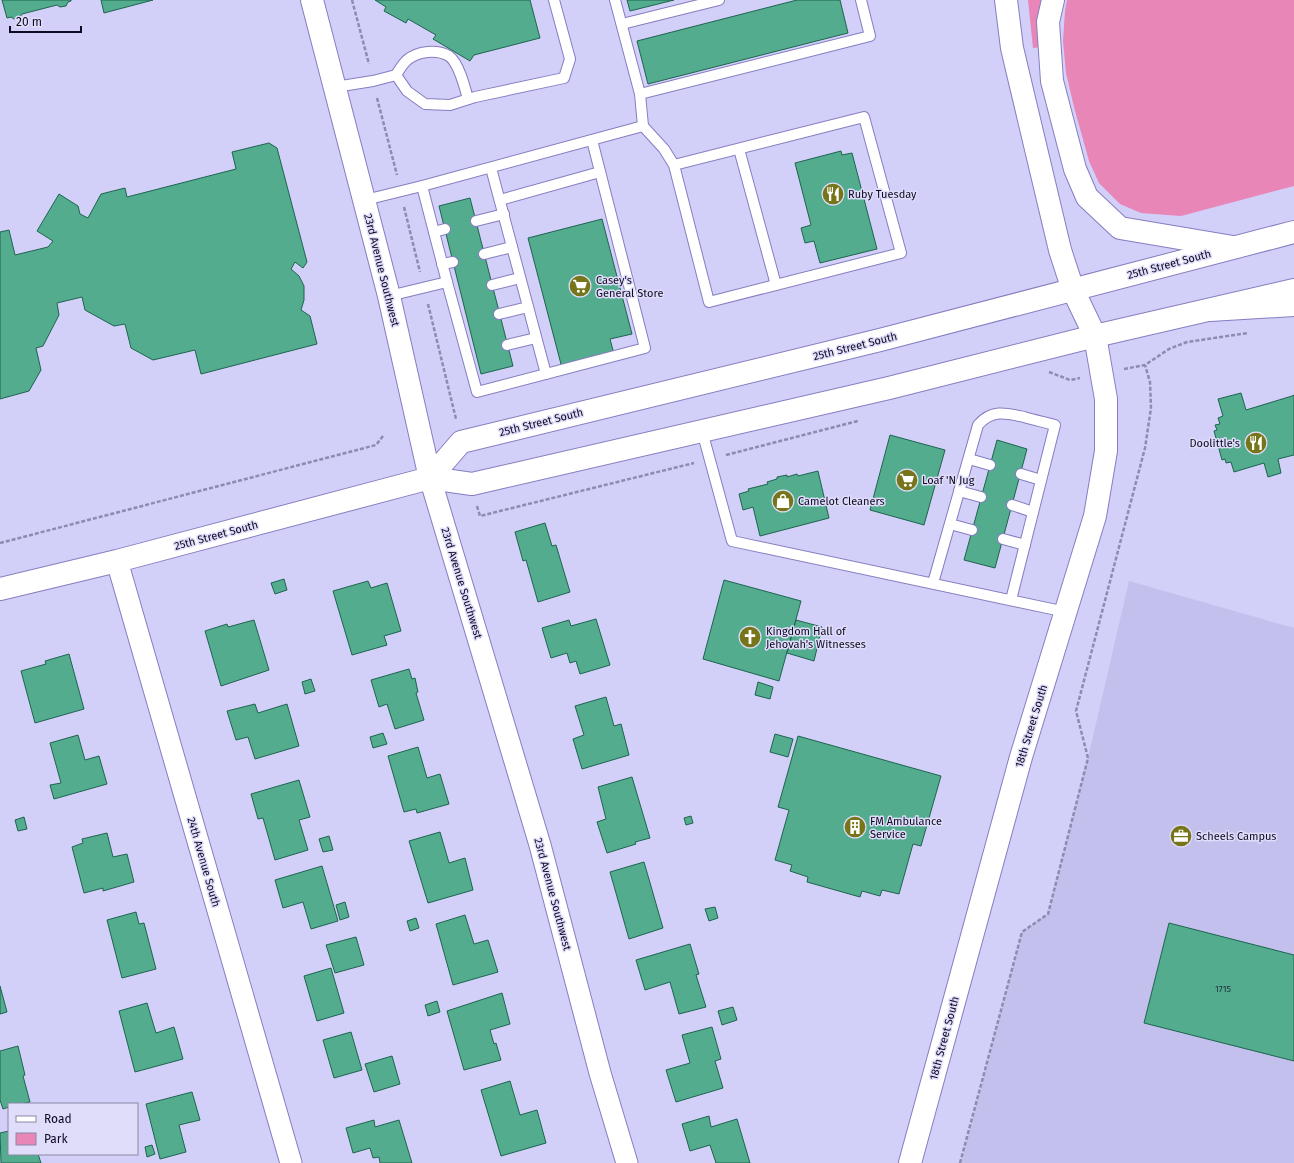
<svg xmlns="http://www.w3.org/2000/svg" width="1294" height="1163" font-family="'Fira Sans',sans-serif">
<style>
.built{fill:#c4c0ee}
.green{fill:#e786b7}
.building{fill:#53ac8e;stroke:#1e644f}
.lines{fill:none;stroke-linecap:round;stroke-linejoin:round}
.service-casing{stroke:#867ec0;stroke-width:12}
.minor-casing{stroke:#867ec0;stroke-width:23}
.tertiary-casing{stroke:#867ec0;stroke-width:24}
.secondary-casing{stroke:#867ec0;stroke-width:24}
.motorway-casing{stroke:#867ec0;stroke-width:24}
.path{stroke:#8e8baf;stroke-width:2.5;stroke-dasharray:4 2;stroke-linecap:butt}
.service{stroke:#fff;stroke-width:10}
.minor{stroke:#fff;stroke-width:21}
.tertiary{stroke:#fff;stroke-width:22}
.secondary{stroke:#fff;stroke-width:22}
.motorway{stroke:#fff;stroke-width:22}
.labels{text-anchor:middle;stroke-width:3;stroke-linejoin:round;paint-order:stroke}
.number-label{font-size:9px;fill:#1f323c}
.poi-label{font-size:11px;fill:#0e0921;stroke:#dfddfa;text-anchor:start}
.street-label{font-size:11px;fill:#0e0921;stroke:#dfddfa}
</style>
<rect width="100%" height="100%" fill="#d2cff9"/>
<polygon class="built" points="1129,581 1294,628 1294,1163 961,1163 1022,932 1048,914 1088,758"/>
<g class="green">
<polygon points="1028,0 1043,0 1041,47 1033,48"/>
<polygon points="1067,0 1294,0 1294,186 1181,216 1141,213 1120,204 1099,183 1089,161 1074,107 1066,73 1063,41 1065,11"/>
</g>
<g class="building">
<polygon points="2,0 71,0 71,1 68,2 66,6 60,7 57,5 22,14 20,17 14,19 11,17 7,18"/>
<polygon points="101,0 153,0 104,13"/>
<polygon points="375,0 530,0 540,38 474,55 470,61 433,39 436,35 408,19 406,23 384,11 386,7"/>
<polygon points="627,0 674,0 630,11"/>
<polygon points="797,0 840,0 848,33 648,84 637,41"/>
<polygon points="269,143 277,148 307,262 303,268 295,262 291,269 299,276 304,286 304,300 301,310 310,316 317,344 201,374 195,350 153,360 131,348 125,324 114,326 85,310 82,297 57,303 59,315 43,346 36,348 41,370 29,391 0,399 0,232 9,230 15,255 48,247 53,241 37,231 59,194 78,206 80,214 88,218 101,194 125,188 127,197 236,169 232,152"/>
<polygon points="841,151 842,155 852,153 877,249 820,263 814,241 805,243 801,228 811,225 795,163"/>
<polygon points="470,198 513,366 481,374 439,206"/>
<polygon points="602,219 632,334 610,339 614,354 562,368 528,238"/>
<polygon points="1241,393 1246,410 1292,396 1294,395 1294,455 1278,459 1281,473 1268,477 1264,463 1234,472 1231,462 1226,463 1225,459 1222,460 1214,431 1217,430 1215,425 1220,424 1218,418 1223,416 1218,399"/>
<polygon points="890,435 945,450 924,525 870,510"/>
<polygon points="997,440 1027,449 995,568 964,560"/>
<polygon points="818,471 829,518 760,536 753,507 743,510 739,494 749,491 748,489 768,484 767,482 777,479 777,477 787,475 787,477 797,474 798,476"/>
<polygon points="545,523 552,546 556,545 570,592 538,602 526,560 523,561 515,532"/>
<polygon points="284,579 287,590 275,594 271,583"/>
<polygon points="724,580 801,601 779,681 703,659"/>
<polygon points="368,581 371,588 387,583 401,631 384,636 387,645 352,655 333,591"/>
<polygon points="596,619 610,665 580,674 576,661 570,663 567,653 551,658 542,628 569,620 571,626"/>
<polygon points="254,620 269,670 221,686 205,631 227,624 228,627"/>
<polygon points="796,620 822,627 814,661 787,653"/>
<polygon points="69,654 84,709 35,723 21,671 46,664 45,661"/>
<polygon points="409,669 412,679 415,678 418,692 416,693 424,720 395,729 387,704 379,707 371,680"/>
<polygon points="311,679 315,691 305,694 302,682"/>
<polygon points="758,682 773,687 770,699 755,695"/>
<polygon points="606,697 614,726 621,724 629,755 582,769 573,739 584,735 575,706"/>
<polygon points="255,704 258,713 287,704 299,746 255,759 248,737 236,740 227,711"/>
<polygon points="383,733 387,744 373,748 370,737"/>
<polygon points="775,734 793,739 788,757 770,752"/>
<polygon points="78,735 85,760 99,756 107,784 54,799 50,785 61,783 50,743"/>
<polygon points="798,736 941,776 921,846 913,844 899,894 882,890 880,896 862,891 860,897 807,882 808,877 790,871 792,865 775,860 789,810 778,807"/>
<polygon points="418,747 427,778 440,774 449,804 417,813 416,809 404,812 388,756"/>
<polygon points="632,777 650,838 635,842 636,844 607,853 597,822 606,819 598,787"/>
<polygon points="299,780 310,817 299,820 308,850 275,860 263,818 258,819 251,794"/>
<polygon points="691,816 693,823 686,825 684,818"/>
<polygon points="24,817 27,829 18,831 15,820"/>
<polygon points="440,832 449,863 465,858 473,890 428,903 409,841"/>
<polygon points="107,833 113,857 127,854 134,882 103,891 103,888 84,893 72,847 83,843 82,839"/>
<polygon points="329,836 333,850 323,852 319,839"/>
<polygon points="644,862 663,928 629,939 610,872"/>
<polygon points="322,866 338,921 311,929 303,902 283,908 275,880"/>
<polygon points="345,902 349,917 340,920 336,905"/>
<polygon points="715,907 718,918 709,921 705,909"/>
<polygon points="136,912 139,924 144,923 156,969 122,978 107,920"/>
<polygon points="465,915 474,944 488,940 498,972 453,985 436,924"/>
<polygon points="416,918 419,928 410,931 407,921"/>
<polygon points="1169,923 1294,955 1294,1061 1144,1023"/>
<polygon points="356,937 364,965 335,973 326,945"/>
<polygon points="690,944 699,974 696,975 706,1007 679,1014 670,982 645,990 636,960"/>
<polygon points="331,968 344,1013 317,1021 304,976"/>
<polygon points="0,986 7,1012 0,1014"/>
<polygon points="502,993 510,1024 490,1030 494,1044 496,1043 501,1060 464,1070 447,1011"/>
<polygon points="437,1001 440,1012 428,1016 425,1005"/>
<polygon points="147,1003 156,1033 174,1027 183,1059 135,1072 119,1011"/>
<polygon points="733,1007 737,1020 722,1025 718,1011"/>
<polygon points="712,1027 721,1059 715,1061 723,1088 676,1102 666,1070 690,1063 682,1035"/>
<polygon points="351,1032 362,1070 334,1078 323,1040"/>
<polygon points="18,1046 25,1075 23,1076 30,1102 21,1104 9,1104 9,1107 3,1109 0,1100 0,1051"/>
<polygon points="392,1056 400,1084 374,1092 365,1064"/>
<polygon points="510,1081 520,1115 537,1110 546,1143 501,1156 481,1090"/>
<polygon points="192,1092 200,1120 179,1125 186,1152 160,1159 146,1104"/>
<polygon points="709,1116 711,1127 737,1119 750,1163 716,1163 710,1145 690,1151 682,1124"/>
<polygon points="374,1120 375,1127 399,1120 412,1163 380,1163 379,1157 373,1158 370,1148 353,1153 346,1128"/>
<polygon points="9,1131 9,1154 38,1154 41,1163 1,1163 0,1133"/>
<polygon points="152,1145 155,1154 147,1157 145,1147"/>
</g>
<g class="lines">
<g class="service-casing">
<g id="service">
<polyline points="615,0 640,94 643,126"/>
<polyline points="622,24 719,0"/>
<path d="M396 75C399 70 403 64 407 60 418 51 437 49 449 56 459 63 465 88 468 99"/>
<polyline points="335,87 373,81 396,75 407,91 425,104 450,105 475,97 564,78 570,59 554,0"/>
<polyline points="640,94 870,36 861,0"/>
<polyline points="739,149 776,285"/>
<polyline points="491,168 546,374"/>
<polyline points="422,186 643,126 664,149 674,165 709,302 901,253 864,117 674,165"/>
<polyline points="365,200 422,186 447,282 389,296"/>
<polyline points="500,200 600,172"/>
<polyline points="476,221 504,214"/>
<polyline points="434,232 445,229"/>
<polyline points="484,254 512,247"/>
<polyline points="442,264 453,262"/>
<polyline points="447,282 477,392 645,348 592,140"/>
<polyline points="492,285 520,278"/>
<polyline points="499,314 528,307"/>
<polyline points="507,345 536,338"/>
<polyline points="702,431 732,541 1066,612"/>
<polyline points="969,459 990,465"/>
<polyline points="1021,474 1041,480"/>
<polyline points="959,491 981,497"/>
<polyline points="1012,505 1033,512"/>
<polyline points="950,524 972,530"/>
<polyline points="1003,539 1025,545"/>
<path d="M933 583 978 425C992 409 1006 413 1024 417 1034 420 1044 422 1055 425L1011 600"/>
</g>
</g>
<g class="minor-casing">
<g id="minor">
<polyline points="430,478 540,845 600,1073 627,1163"/>
<polyline points="117,561 291,1163"/>
</g>
</g>
<g class="tertiary-casing">
<g id="tertiary">
<polyline points="312,0 389,296 430,478"/>
<polyline points="910,1163 1021,757 1095,516 1106,451 1106,399 1095,336"/>
</g>
</g>
<g class="secondary-casing">
<g id="secondary">
<polyline points="1073,290 1095,336"/>
<polyline points="430,478 461,442 880,340 1294,232"/>
<polyline points="0,589 117,561 430,478 472,484 889,388 1095,336 1294,290"/>
</g>
</g>
<g class="motorway-casing">
<g id="motorway">
<polyline points="1006,0 1012,48 1060,250 1073,290"/>
<polyline points="1053,0 1048,22 1052,81 1075,169 1087,197 1120,228 1233,247"/>
<polyline points="1210,310 1294,305"/>
</g>
</g>
<g class="path">
<polyline points="352,0 369,64"/>
<polyline points="377,98 397,175"/>
<polyline points="404,207 420,272"/>
<polyline points="428,304 456,419"/>
<polyline points="1124,369 1145,365 1169,349 1187,342 1248,333"/>
<polyline points="1049,372 1070,380 1080,378"/>
<polyline points="726,455 858,421"/>
<polyline points="477,506 480,516 694,463"/>
<polyline points="0,543 376,445 383,436"/>
<polyline points="960,1163 1022,932 1048,914 1088,758 1076,711 1145,448 1151,408 1150,382 1145,365"/>
</g>
<use href="#service" class="service"/>
<use href="#minor" class="minor"/>
<use href="#tertiary" class="tertiary"/>
<use href="#secondary" class="secondary"/>
<use href="#motorway" class="motorway"/>
</g>
<defs>
<g id="restaurant-disc" transform="scale(1.15)"><circle r="9.5" fill="#76751a" stroke="#dfddfa"/><path d="M-5-6h1v4h1v-4h1v4h1v-4h1v5L-1.5 .5V6h-2V.5L-5-1ZM5-6V6H3V1.5H1.5Q1.5-4 5-6Z" fill="#fff"/></g>
<g id="supermarket-disc" transform="scale(1.15)"><circle r="9.5" fill="#76751a" stroke="#dfddfa"/><path d="M-6-5.5h2.5l.6 2H6L4.5 2H-2.5L-4.4-4H-6ZM-1.5 3.2a1.3 1.3 0 1 0 .1 0ZM3 3.2a1.3 1.3 0 1 0 .1 0Z" fill="#fff"/></g>
<g id="shop-disc" transform="scale(1.15)"><circle r="9.5" fill="#76751a" stroke="#dfddfa"/><path d="M-5-2.5h2.3a2.7 3.5 0 0 1 5.4 0H5L5.5 6h-11ZM-1.5-2.5h3a1.5 2.3 0 0 0-3 0Z" fill="#fff"/></g>
<g id="church-disc" transform="scale(1.15)"><circle r="9.5" fill="#76751a" stroke="#dfddfa"/><path d="M-1.2-6h2.4v3.5h3.3v2.4h-3.3V6h-2.4V-.1h-3.3v-2.4h3.3Z" fill="#fff"/></g>
<g id="building-disc" transform="scale(1.15)"><circle r="9.5" fill="#76751a" stroke="#dfddfa"/><path d="M-4-6H4V6H1V3H-1V6H-4ZM-2.5-4.3h1.7v1.8h-1.7ZM.8-4.3h1.7v1.8H.8ZM-2.5-1h1.7V.8h-1.7ZM.8-1h1.7V.8H.8Z" fill="#fff"/></g>
<g id="office-disc" transform="scale(1.15)"><circle r="9.5" fill="#76751a" stroke="#dfddfa"/><path d="M-6-3h4V-5.5h4V-3h4V5H-6ZM-1-4.5V-3h2v-1.5ZM-6 0V1H6V0Z" fill="#fff"/></g>
</defs>
<g fill-rule="evenodd">
<use href="#restaurant-disc" x="833" y="194"/>
<use href="#supermarket-disc" x="580" y="286"/>
<use href="#restaurant-disc" x="1256" y="443"/>
<use href="#supermarket-disc" x="907" y="480"/>
<use href="#shop-disc" x="783" y="501"/>
<use href="#church-disc" x="750" y="637"/>
<use href="#building-disc" x="855" y="827"/>
<use href="#office-disc" x="1181" y="836"/>
</g>
<g class="labels">
<g class="number-label">
<text x="1223" y="992">1715</text>
</g>
<g class="poi-label">
<text x="848" y="198">Ruby Tuesday</text>
<text x="596" y="284">Casey's<tspan x="596" dy="13">General Store</tspan></text>
<text x="1240" y="447" text-anchor="end">Doolittle's</text>
<text x="922" y="484">Loaf 'N Jug</text>
<text x="798" y="505">Camelot Cleaners</text>
<text x="766" y="635">Kingdom Hall of<tspan x="766" dy="13">Jehovah's Witnesses</tspan></text>
<text x="870" y="825">FM Ambulance<tspan x="870" dy="13">Service</tspan></text>
<text x="1196" y="840">Scheels Campus</text>
</g>
<g class="street-label">
<text transform="translate(1169 264) rotate(-15)" y="4">25th Street South</text>
<text transform="translate(382 270) rotate(76)" y="4">23rd Avenue Southwest</text>
<text transform="translate(855 346) rotate(-14)" y="4">25th Street South</text>
<text transform="translate(541 422) rotate(-14)" y="4">25th Street South</text>
<text transform="translate(216 535) rotate(-15)" y="4">25th Street South</text>
<text transform="translate(462 583) rotate(73)" y="4">23rd Avenue Southwest</text>
<text transform="translate(1031 726) rotate(-73)" y="4">18th Street South</text>
<text transform="translate(204 862) rotate(74)" y="4">24th Avenue South</text>
<text transform="translate(553 894) rotate(75)" y="4">23rd Avenue Southwest</text>
<text transform="translate(944 1038) rotate(-75)" y="4">18th Street South</text>
</g>
</g>
<rect x="8" y="1103" width="130" height="52" fill="#dfddfa" stroke="#8b88a3"/>
<rect x="16" y="1116" width="20" height="6" fill="#ffffff" stroke="#8b88a3"/>
<text x="44" y="1123" font-size="12" fill="#0e0921">Road</text>
<rect x="16" y="1133" width="20" height="12" fill="#e786b7" stroke="#8b88a3"/>
<text x="44" y="1143" font-size="12" fill="#0e0921">Park</text>
<path d="M10 26v6h71v-6" fill="none" stroke="#0e0921" stroke-width="2"/>
<text x="16" y="26" font-size="12" fill="#0e0921" stroke="#dfddfa" stroke-width="3" paint-order="stroke">20 m</text>
</svg>
